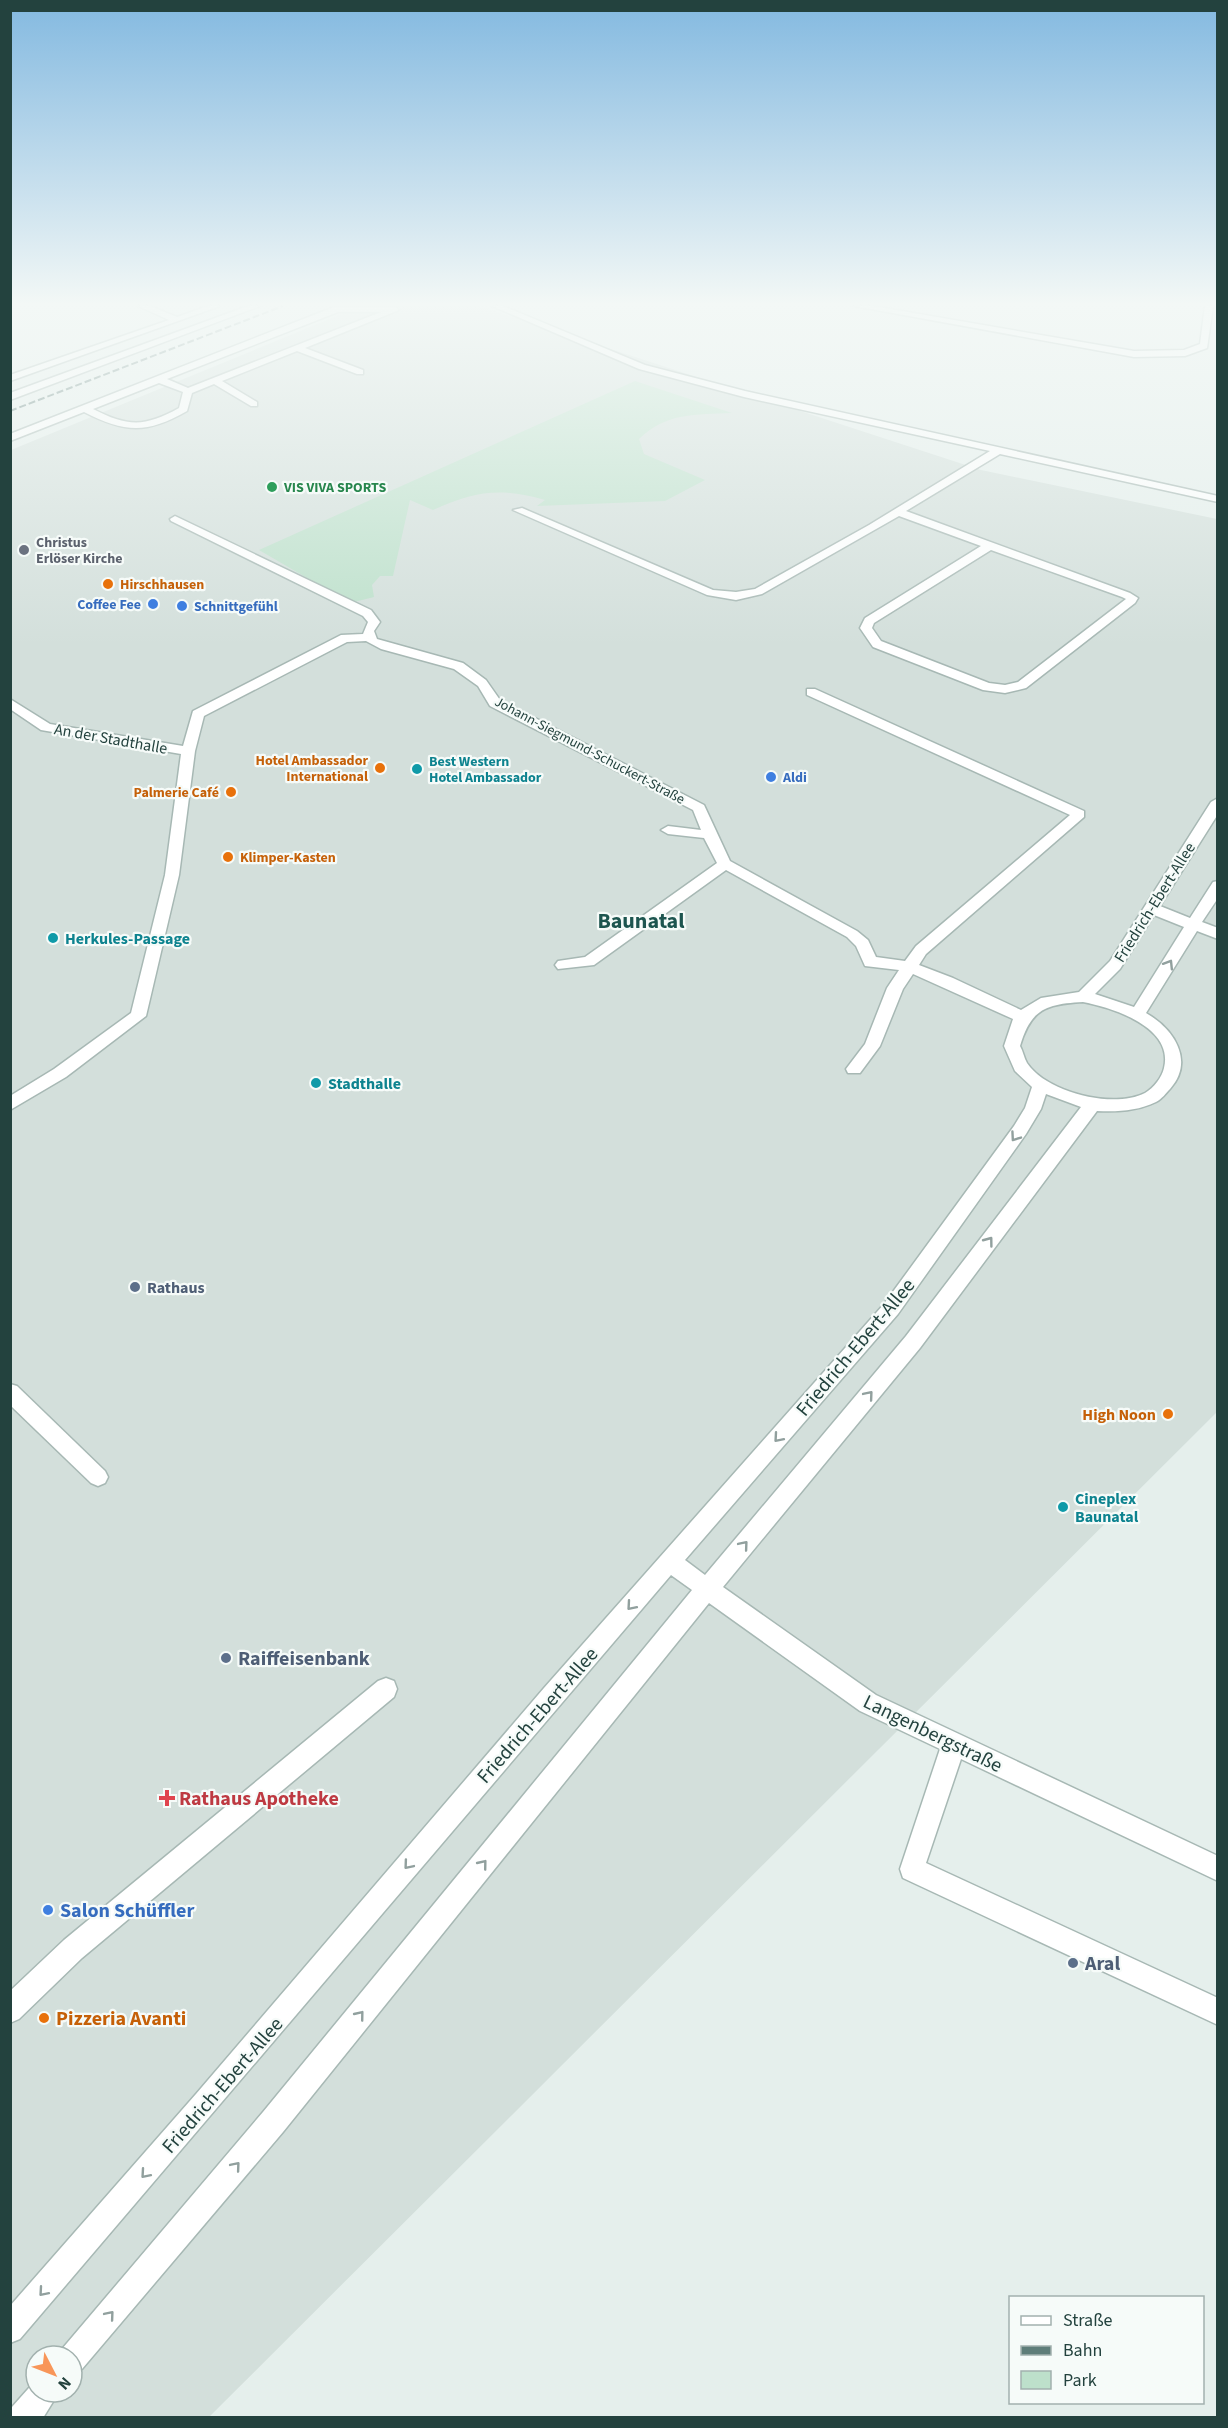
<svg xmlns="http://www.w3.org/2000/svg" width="1228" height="2428" font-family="'Source Sans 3',sans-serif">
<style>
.built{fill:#d3dfdb;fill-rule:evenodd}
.green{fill:#bde0cb}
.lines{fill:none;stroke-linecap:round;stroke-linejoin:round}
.minor-casing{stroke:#a7b8b4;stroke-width:3}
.minor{fill:#fff;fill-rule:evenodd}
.rail{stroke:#5e7d79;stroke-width:2;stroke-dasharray:7 3;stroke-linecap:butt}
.oneway{stroke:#91a09e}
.leisure-dot{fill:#2e9e5b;stroke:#f6fbf9;stroke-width:2}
.worship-dot{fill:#6b7280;stroke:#f6fbf9;stroke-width:2}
.food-dot{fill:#e8710a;stroke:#f6fbf9;stroke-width:2}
.shop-dot{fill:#3f7fe0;stroke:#f6fbf9;stroke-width:2}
.culture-dot{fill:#0f9aa8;stroke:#f6fbf9;stroke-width:2}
.service-dot{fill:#5c6f8a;stroke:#f6fbf9;stroke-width:2}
.health-dot{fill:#e0444e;stroke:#f6fbf9;stroke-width:2}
.labels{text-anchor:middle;stroke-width:4.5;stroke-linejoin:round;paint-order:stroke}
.far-leisure-label{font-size:14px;font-weight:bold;fill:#27864d;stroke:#f6fbf9;text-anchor:start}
.far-worship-label{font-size:14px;font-weight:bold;fill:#5b616d;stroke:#f6fbf9;text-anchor:start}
.far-food-label{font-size:14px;font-weight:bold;fill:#c56008;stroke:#f6fbf9;text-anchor:start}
.far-shop-label{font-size:14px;font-weight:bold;fill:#366cbe;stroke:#f6fbf9;text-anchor:start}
.far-street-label{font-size:14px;fill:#23423e;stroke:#f6fbf9}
.far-culture-label{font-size:14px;font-weight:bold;fill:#0d838f;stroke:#f6fbf9;text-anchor:start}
.street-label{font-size:16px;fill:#23423e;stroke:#f6fbf9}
.culture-label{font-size:16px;font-weight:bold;fill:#0d838f;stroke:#f6fbf9;text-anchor:start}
.service-label{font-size:16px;font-weight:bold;fill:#4e5e75;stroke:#f6fbf9;text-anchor:start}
.food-label{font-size:16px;font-weight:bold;fill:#c56008;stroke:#f6fbf9;text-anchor:end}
.near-street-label{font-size:20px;fill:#23423e;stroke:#f6fbf9}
.near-service-label{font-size:20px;font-weight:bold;fill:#4e5e75;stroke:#f6fbf9;text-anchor:start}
.near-health-label{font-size:20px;font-weight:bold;fill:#be3a42;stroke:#f6fbf9;text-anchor:start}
.near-shop-label{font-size:20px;font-weight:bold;fill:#366cbe;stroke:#f6fbf9;text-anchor:start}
.near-food-label{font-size:20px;font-weight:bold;fill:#c56008;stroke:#f6fbf9;text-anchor:start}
.district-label{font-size:22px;font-weight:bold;fill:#1d554f;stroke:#f6fbf9}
</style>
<rect width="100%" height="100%" fill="#e5efec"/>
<path class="built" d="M361 306H479L981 470 1217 519V1412L209 2417 11 2418V450ZM36 2356H72V2392H36Z"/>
<path class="green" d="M635 381 732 413C695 415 667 412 639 439L644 454 705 480 665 501 537 506 545 500C501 487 474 491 433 510L410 500 393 576H380L372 585 374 597 350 603 259 550Z"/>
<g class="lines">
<g class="minor-casing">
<g id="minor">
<polygon points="138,306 150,306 177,317 208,306 220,306 10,381 10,375 169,320"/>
<polygon points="248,306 260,306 10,400 10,393"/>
<path d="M492 306H503L645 365 745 391 1218 496V502L1000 454 906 511 1130 593 1138 598 1135 603 1026 688 1005 693 983 690 873 647 860 628 865 618 981 546 899 516 762 594 736 600 707 595 513 510 522 508 713 590 736 592 755 589 869 525 990 451 744 397 639 369ZM991 550 1122 597 1126 599 1018 682 1005 685 989 683 881 641 872 628 874 623Z"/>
<polygon points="854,306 873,306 1134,351 1184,350 1200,344 1205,306 1213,306 1207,348 1185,356 1134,357"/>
<path d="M334 307H395L399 310 305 348 363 370V374H357L297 351 222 381 257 402V406H251L214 384 192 393 187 411C147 434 125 433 84 412L10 441V434ZM338 312H381L188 388 167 379ZM159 383 183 392 179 408C145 427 128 427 93 409Z"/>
<path d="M175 516 371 610 380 622 374 631 377 639 463 663 486 680 500 700 704 805 730 861 857 931 868 940 876 957 905 961 916 946 1070 815 807 695V689H815L1084 811V817L926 954 919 965 953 978 1021 1010 1041 998 1079 992 1110 961 1211 802 1218 798V814L1160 906 1190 918 1213 882 1218 881V898L1202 922 1218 928V939L1197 931 1146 1013C1174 1029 1195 1061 1170 1089 1166 1093 1162 1099 1156 1102 1137 1111 1118 1112 1097 1111L920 1348 723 1587 876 1695 1218 1856V1881L961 1759 926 1863 1218 1998V2025L903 1878 900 1869 940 1749 860 1711 709 1603 283 2132 82 2369 72 2374V2356H58L62 2349 263 2112 692 1590 671 1575 20 2339 10 2343V2306L196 2094 544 1688 884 1304 1014 1126 1025 1108 1032 1087 1015 1071 1004 1046 1013 1019 913 974 903 989 880 1046 860 1073H848L846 1069 865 1044 887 988 899 970 865 966 856 946 847 937 726 870 594 965 558 969 555 965 558 961 585 957 717 863 704 838 668 834 661 830 668 826 701 830 693 810 490 706 478 686 454 669 381 649 366 641 347 642 204 716 195 751 179 875 146 1016 66 1077 10 1110V1096L54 1069 131 1013 165 875 181 754 41 730 10 709V699L50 724 183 746 193 711 341 635 363 634 368 622 363 616 171 521 170 519ZM1154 915 1184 927 1134 1007 1095 994 1120 969ZM1083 1002C1113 1008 1174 1027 1164 1068 1162 1077 1154 1088 1145 1093 1114 1109 1047 1093 1027 1063 1024 1058 1023 1051 1020 1046 1031 1009 1046 1004 1083 1002ZM1046 1094 1081 1107 906 1336 705 1575 685 1560 898 1314 1026 1134 1041 1109Z"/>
<polygon points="10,1384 17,1386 105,1471 108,1477 105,1483 98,1486 91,1483 10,1405"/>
<polygon points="386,1678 394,1681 397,1689 394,1697 82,1958 19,2019 10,2023 10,1991 64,1940 378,1681"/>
<polygon points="36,2380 36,2392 59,2392 43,2418 10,2418 12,2407"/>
</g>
</g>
<use href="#minor" class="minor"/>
<polyline class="rail" points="10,411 283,306"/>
</g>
<defs><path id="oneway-chevron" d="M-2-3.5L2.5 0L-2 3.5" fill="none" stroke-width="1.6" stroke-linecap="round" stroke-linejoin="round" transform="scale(1.5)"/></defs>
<g class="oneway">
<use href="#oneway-chevron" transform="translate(1169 964) rotate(-58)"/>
<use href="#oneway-chevron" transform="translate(1015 1137) rotate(125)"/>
<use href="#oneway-chevron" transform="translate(989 1241) rotate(-53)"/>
<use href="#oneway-chevron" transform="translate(869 1395) rotate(-50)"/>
<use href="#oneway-chevron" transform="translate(778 1438) rotate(131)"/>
<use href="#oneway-chevron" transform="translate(744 1545) rotate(-50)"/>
<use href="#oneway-chevron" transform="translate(631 1606) rotate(131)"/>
<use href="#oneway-chevron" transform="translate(483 1864) rotate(-51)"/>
<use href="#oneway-chevron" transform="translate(408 1865) rotate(130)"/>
<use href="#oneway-chevron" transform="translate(360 2015) rotate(-51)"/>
<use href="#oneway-chevron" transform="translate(236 2166) rotate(-50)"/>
<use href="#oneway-chevron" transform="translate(145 2174) rotate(131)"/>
<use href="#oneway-chevron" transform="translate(43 2292) rotate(131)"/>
<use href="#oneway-chevron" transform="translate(110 2315) rotate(-50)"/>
</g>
<linearGradient id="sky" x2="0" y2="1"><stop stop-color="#83b9e0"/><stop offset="0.47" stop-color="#f3f8f6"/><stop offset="1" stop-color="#f3f8f6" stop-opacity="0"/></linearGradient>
<rect width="1228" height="646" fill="url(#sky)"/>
<circle class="leisure-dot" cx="272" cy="487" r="6"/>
<circle class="worship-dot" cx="24" cy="550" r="6"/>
<g class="food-dot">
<circle cx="108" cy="584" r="6"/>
<circle cx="380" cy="768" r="6"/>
<circle cx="231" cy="792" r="6"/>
<circle cx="228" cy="857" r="6"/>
<circle cx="1168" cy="1414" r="6"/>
<circle cx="44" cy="2018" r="6"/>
</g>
<g class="shop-dot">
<circle cx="153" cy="604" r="6"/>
<circle cx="182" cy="606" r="6"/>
<circle cx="771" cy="777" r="6"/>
<circle cx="48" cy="1910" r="6"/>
</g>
<g class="culture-dot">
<circle cx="417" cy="769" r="6"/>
<circle cx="53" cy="938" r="6"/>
<circle cx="316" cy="1083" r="6"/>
<circle cx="1063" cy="1507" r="6"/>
</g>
<g class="service-dot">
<circle cx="135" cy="1287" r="6"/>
<circle cx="226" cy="1658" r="6"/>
<circle cx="1073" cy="1963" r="6"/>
</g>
<path class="health-dot" d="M164 1789h6v6h6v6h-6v6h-6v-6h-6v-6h6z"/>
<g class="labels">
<g class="far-leisure-label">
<text x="284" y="492">VIS VIVA SPORTS</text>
</g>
<g class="far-worship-label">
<text x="36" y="547">Christus<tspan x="36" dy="16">Erlöser Kirche</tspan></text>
</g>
<g class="far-food-label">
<text x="120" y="589">Hirschhausen</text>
<text x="368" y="765" text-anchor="end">Hotel Ambassador<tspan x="368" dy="16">International</tspan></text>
<text x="219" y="797" text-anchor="end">Palmerie Café</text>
<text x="240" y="862">Klimper-Kasten</text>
</g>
<g class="far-shop-label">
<text x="141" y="609" text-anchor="end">Coffee Fee</text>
<text x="194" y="611">Schnittgefühl</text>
<text x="783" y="782">Aldi</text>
</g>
<g class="far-street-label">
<text transform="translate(590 750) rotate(28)" y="5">Johann-Siegmund-Schuckert-Straße</text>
</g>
<g class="far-culture-label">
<text x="429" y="766">Best Western<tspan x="429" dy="16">Hotel Ambassador</tspan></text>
</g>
<g class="street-label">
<text transform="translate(111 738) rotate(10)" y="6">An der Stadthalle</text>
<text transform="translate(1154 902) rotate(-58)" y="6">Friedrich-Ebert-Allee</text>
</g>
<g class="culture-label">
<text x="65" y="944">Herkules-Passage</text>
<text x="328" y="1089">Stadthalle</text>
<text x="1075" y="1504">Cineplex<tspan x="1075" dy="18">Baunatal</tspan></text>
</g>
<g class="service-label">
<text x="147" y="1293">Rathaus</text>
</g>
<g class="food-label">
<text x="1156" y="1420">High Noon</text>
</g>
<g class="near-street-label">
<text transform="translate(855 1347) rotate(-50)" y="7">Friedrich-Ebert-Allee</text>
<text transform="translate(537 1715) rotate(-49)" y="7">Friedrich-Ebert-Allee</text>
<text transform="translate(933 1733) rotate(26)" y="7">Langenbergstraße</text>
<text transform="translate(222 2085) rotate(-49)" y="7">Friedrich-Ebert-Allee</text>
</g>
<g class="near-service-label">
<text x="238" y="1665">Raiffeisenbank</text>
<text x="1085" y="1970">Aral</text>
</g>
<g class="near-health-label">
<text x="179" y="1805">Rathaus Apotheke</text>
</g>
<g class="near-shop-label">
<text x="60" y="1917">Salon Schüffler</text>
</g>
<g class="near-food-label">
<text x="56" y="2025">Pizzeria Avanti</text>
</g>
<g class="district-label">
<text x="641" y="928">Baunatal</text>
</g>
</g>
<rect width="1228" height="2428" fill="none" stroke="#23423e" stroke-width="24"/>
<rect x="1009" y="2296" width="195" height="108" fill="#f6fbf9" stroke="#a2b1ae" stroke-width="1.5"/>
<rect x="1021" y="2316" width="30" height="9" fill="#ffffff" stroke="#a2b1ae" stroke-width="1.5"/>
<text x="1063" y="2326" font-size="18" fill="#23423e">Straße</text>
<rect x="1021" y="2346" width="30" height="9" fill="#5e7d79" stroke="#a2b1ae" stroke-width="1.5"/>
<text x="1063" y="2356" font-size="18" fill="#23423e">Bahn</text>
<rect x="1021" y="2371" width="30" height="18" fill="#bde0cb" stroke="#a2b1ae" stroke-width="1.5"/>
<text x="1063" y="2386" font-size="18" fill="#23423e">Park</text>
<g transform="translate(54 2374) rotate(132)"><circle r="28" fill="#f6fbf9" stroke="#a2b1ae" stroke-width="1.5"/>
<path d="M0-4.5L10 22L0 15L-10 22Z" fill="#f89659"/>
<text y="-9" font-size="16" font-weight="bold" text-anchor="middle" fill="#23423e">N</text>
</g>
</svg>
